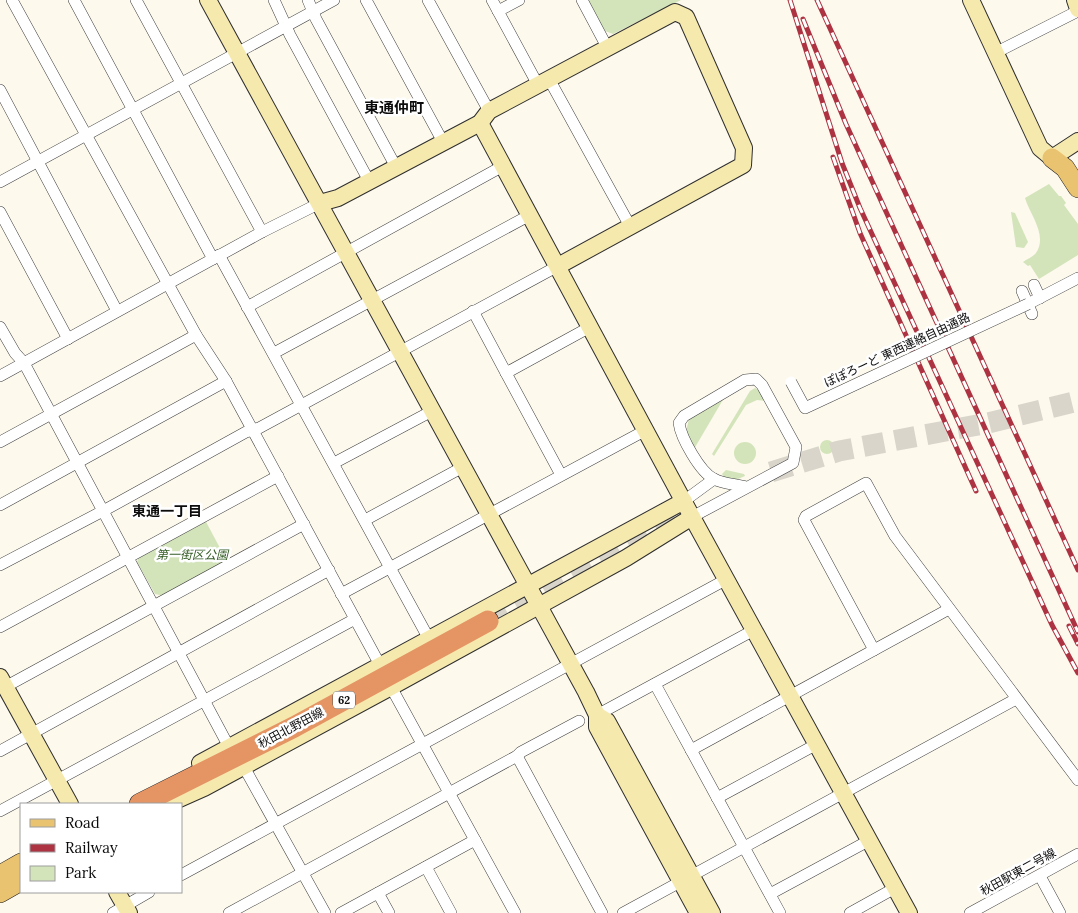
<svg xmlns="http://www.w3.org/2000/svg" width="1078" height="913" font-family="Lora,'Noto Sans JP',serif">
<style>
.green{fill:#d3e4ba}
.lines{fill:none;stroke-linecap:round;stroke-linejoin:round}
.highway-tunnel{stroke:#d9d5cb;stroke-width:21;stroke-dasharray:21 11;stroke-linecap:butt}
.street-casing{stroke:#3f3f3f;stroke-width:12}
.secondary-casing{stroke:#2e2e2e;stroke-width:18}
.primary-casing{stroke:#1d1d1d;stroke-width:20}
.highway-casing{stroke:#1d1d1d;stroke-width:22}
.street{stroke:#fff;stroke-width:11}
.secondary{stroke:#f6e9ae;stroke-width:16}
.primary{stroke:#eac370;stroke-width:19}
.highway{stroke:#e59463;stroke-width:21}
.rail-casing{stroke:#ad3342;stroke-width:5}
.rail{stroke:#fff;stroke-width:3;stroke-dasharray:9;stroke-linecap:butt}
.street-bridge-casing{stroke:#3f3f3f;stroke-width:12;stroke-linecap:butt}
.street-bridge{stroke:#fff;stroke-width:11}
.labels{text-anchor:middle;stroke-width:5;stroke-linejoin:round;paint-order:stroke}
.shield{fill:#fff;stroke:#555;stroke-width:1}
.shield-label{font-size:11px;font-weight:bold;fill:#0c0c0c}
.street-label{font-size:12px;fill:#0c0c0c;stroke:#fff}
.park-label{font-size:12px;font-style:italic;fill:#345c23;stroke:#fff}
.neighbourhood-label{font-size:14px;font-weight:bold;fill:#0c0c0c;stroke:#fff}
.quarter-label{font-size:15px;font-weight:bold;fill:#0c0c0c;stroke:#fff}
</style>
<rect width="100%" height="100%" fill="#fdf9ed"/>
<g class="green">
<polygon points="587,0 681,0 613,34 605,31"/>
<path d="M1049 184 1059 196H1061L1066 203 1064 205 1078 224V255L1039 279 1030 265 1028 266 1023 262C1027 259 1033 257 1036 253 1048 235 1030 215 1025 198Z"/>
<polygon points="1011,212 1015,213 1028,242 1024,248 1016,247"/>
<polygon points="755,388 760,391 766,401 757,400 746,405 714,456 712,454 750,391"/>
<polygon points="724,398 694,449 686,431 689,419"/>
<circle cx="827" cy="447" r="7"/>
<circle cx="745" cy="453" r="11"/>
<polygon points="726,470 744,474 745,476 733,481 725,479 722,474"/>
<polygon points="205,520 228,563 165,596 155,594 137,562 140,554"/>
</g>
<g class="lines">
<g class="highway-tunnel">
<polyline points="771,472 839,451 988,423 1078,401"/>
<polyline points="488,621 685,514"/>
</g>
<g class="street-casing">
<g id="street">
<polyline points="12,0 196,335 226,381 380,665"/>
<polyline points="74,0 213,259"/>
<polyline points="136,0 262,232"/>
<polyline points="274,0 290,35 369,181"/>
<polyline points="308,0 316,19 396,167"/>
<polyline points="366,0 443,142"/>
<polyline points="428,0 489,111"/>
<polyline points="492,0 538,85"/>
<polyline points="582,0 607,47"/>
<polyline points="498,11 519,0"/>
<polyline points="995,53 1078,11"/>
<polyline points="549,79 630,226"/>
<polyline points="0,90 117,311"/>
<polyline points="0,182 334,0"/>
<polyline points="0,212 68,339"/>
<polyline points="219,255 429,639"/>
<polyline points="1034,285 1040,298"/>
<polyline points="1022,291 1032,314"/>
<polyline points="1028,304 1078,278"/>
<polyline points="247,307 503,166"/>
<polyline points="473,311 506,373"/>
<polyline points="0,327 15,353 24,363 229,747"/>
<polyline points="274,353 530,215"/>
<polyline points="0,376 262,232 320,203"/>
<polyline points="0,442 196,335"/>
<polyline points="334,463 432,411"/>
<polyline points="561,475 506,373 590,327"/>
<polyline points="684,501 714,479"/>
<polyline points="0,505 226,381"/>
<path d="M692 517 793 463 796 447 762 385 756 379 745 380 684 416 679 423C681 438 700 472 714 479 723 484 736 484 746 487"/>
<polyline points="365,520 463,467"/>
<polyline points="0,565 103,511 246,432 259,428 558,266"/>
<polyline points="341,594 646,430"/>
<polyline points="0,627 278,476"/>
<polyline points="874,650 804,520 806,516 866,483 895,536 1078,780"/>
<polyline points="655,684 780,913"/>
<polyline points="5,687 304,524"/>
<polyline points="391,687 515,913"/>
<polyline points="597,715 754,630"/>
<polyline points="691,750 949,609"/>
<polyline points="0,751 329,570"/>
<polyline points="517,756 521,752 579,721"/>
<polyline points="244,767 325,913"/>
<polyline points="717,798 817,744"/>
<polyline points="0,811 355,619"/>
<polyline points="426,867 451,913"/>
<polyline points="181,875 727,579"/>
<polyline points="1040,876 1060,913"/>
<polyline points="378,893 389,913"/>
<polyline points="770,894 870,840"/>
<polyline points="113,913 149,892"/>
<polyline points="229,913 517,756 602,913"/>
<polyline points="341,913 475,840"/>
<polyline points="623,913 1016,699"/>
<polyline points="850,913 895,888"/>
<polyline points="970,913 1078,854"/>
</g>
</g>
<g class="secondary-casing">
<g id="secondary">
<polyline points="208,0 586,692 597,715 597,727 698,913"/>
<polyline points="971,0 1040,148 1052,158 1078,141"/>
<polyline points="1075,0 1078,9"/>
<polyline points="480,123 692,517 909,913"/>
<polyline points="320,203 338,198 480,123 489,111 675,12 686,17 744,148 743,165 558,266"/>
<polyline points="0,677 70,804"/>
<polyline points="597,715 607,721 712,913"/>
<polyline points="200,763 684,501"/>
<polyline points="168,804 204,788 391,687 626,558 692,517"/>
<polyline points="117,892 129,913"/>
</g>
</g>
<g class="primary-casing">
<g id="primary">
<polyline points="1052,158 1065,168 1078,188"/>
<polyline points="0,875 21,863"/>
<polyline points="0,893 21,881"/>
</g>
</g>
<g class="highway-casing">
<polyline id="highway" points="140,804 294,727 488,621"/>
</g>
<use href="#street" class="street"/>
<use href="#secondary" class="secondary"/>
<use href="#primary" class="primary"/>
<use href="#highway" class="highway"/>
<g class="rail-casing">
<g id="rail">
<polyline points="790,0 842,163 860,208 1052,625 1078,673"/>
<polyline points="817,0 1078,570"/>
<polyline points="803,19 846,124 1078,632"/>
<polyline points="833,157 860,233 976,491"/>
<polyline points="1069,626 1078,644"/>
</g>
</g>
<use href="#rail" class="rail"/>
<g class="street-bridge-casing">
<polyline id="street-bridge" points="791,382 805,408 1028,304"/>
</g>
<use href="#street-bridge" class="street-bridge"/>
</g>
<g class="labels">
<rect class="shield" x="333" y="691.5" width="22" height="17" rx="4"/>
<g class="shield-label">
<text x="344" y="704">62</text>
</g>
<g class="street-label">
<text transform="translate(897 350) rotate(-25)" y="4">ぽぽろーど 東西連絡自由通路</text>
<text transform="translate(291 728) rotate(-28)" y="4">秋田北野田線</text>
<text transform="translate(1018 872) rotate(-29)" y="4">秋田駅東二号線</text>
</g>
<g class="park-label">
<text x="192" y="559">第一街区公園</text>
</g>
<g class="neighbourhood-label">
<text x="167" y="516">東通一丁目</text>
</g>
<g class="quarter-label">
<text x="394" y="113">東通仲町</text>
</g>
</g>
<rect x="20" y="803" width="162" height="90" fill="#ffffff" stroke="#9e9e9e"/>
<rect x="30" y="819" width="25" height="8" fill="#eac370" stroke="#9e9e9e"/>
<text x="65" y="828" font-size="15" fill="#0c0c0c">Road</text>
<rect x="30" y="844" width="25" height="8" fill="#ad3342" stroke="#9e9e9e"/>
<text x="65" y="853" font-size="15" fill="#0c0c0c">Railway</text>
<rect x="30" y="866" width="25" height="15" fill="#d3e4ba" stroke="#9e9e9e"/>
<text x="65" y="878" font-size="15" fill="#0c0c0c">Park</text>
</svg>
